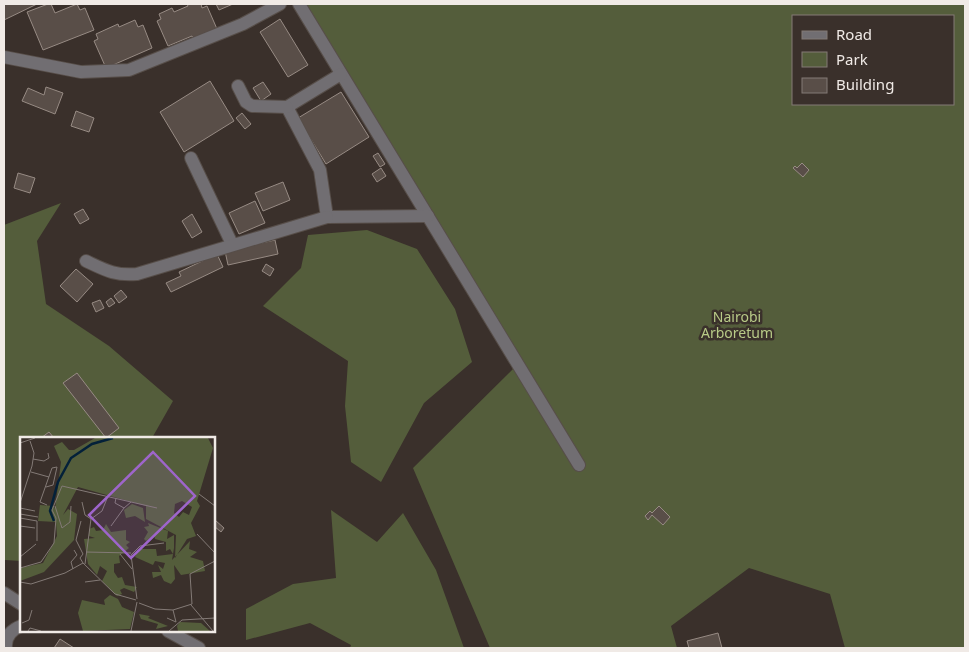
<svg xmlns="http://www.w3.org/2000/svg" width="969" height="652" font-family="'Noto Sans',sans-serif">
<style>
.green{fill:#545d3b;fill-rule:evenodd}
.building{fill:#594e48;stroke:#978b84}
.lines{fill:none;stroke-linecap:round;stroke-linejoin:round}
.minor-casing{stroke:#574e49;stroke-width:14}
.minor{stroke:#716e72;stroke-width:12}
.labels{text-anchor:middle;stroke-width:5;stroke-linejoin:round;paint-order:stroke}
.park-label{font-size:14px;fill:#b8ca87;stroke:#3a302b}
.inset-river{fill:none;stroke:#032039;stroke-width:2.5}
.inset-road{fill:none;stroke:#837a76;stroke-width:1}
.view{fill:#9e65cb;fill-opacity:0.15;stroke:#9e65cb;stroke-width:2.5}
.inset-edge{fill:none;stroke:#f0eae6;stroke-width:2.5}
</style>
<rect width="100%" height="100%" fill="#3a302b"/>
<g class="green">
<path d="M298 4H965V648H845L830 594 749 568 671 626 677 648H490L413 468 513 369ZM793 16H953V104H793Z"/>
<polygon points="61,203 37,241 46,304 109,346 173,401 152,438 21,438 21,561 5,560 4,225"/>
<polygon points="367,230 417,249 455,309 472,362 424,403 381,482 351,462 345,406 348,361 263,306 301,268 308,235"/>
<polygon points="331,510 377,542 403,513 436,570 464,648 350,648 351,645 310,623 246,640 246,609 293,584 336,578"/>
</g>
<g class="building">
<polygon points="4,4 37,4 4,20"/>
<polygon points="48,4 51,4 55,13 77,4 80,10 85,8 94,30 43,50 27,12"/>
<polygon points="187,4 201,4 202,8 207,6 217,29 194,40 192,36 168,46 157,21 161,19 159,14 172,8 174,12 188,6"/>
<polygon points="216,4 233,4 219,10"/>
<polygon points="280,19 308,65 288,77 260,32"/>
<polygon points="135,20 138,27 143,25 152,48 106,68 94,41 98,39 96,34 118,24 119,27"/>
<polygon points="210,81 234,121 184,152 160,112"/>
<polygon points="263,82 271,94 261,101 253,88"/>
<polygon points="46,87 63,93 55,114 22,101 28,88 44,95"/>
<polygon points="341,92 369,137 326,164 298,118"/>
<polygon points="76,111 94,118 89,132 71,126"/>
<polygon points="242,113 251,124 245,129 236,118"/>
<polygon points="378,153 385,164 380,167 373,156"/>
<polygon points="802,163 809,170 803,177 793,168 795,166 797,168"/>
<polygon points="381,168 386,176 377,182 372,174"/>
<polygon points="18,173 35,178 30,193 14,188"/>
<polygon points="283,182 290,200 263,211 255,193"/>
<polygon points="255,201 265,223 239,234 229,213"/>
<polygon points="83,209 89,219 80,224 74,214"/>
<polygon points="192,214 202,232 192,238 182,221"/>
<polygon points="275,240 278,254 228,265 225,251"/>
<polygon points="217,254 223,267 171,292 166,283 181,276 179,272"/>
<polygon points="266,264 274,269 270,276 262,271"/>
<polygon points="76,269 93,284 77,302 60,286"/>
<polygon points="121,290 127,297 119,303 114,296"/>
<polygon points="111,298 115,303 109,307 106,302"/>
<polygon points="100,300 104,308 96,312 92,303"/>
<polygon points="77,373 119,428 106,438 63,383"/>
<polygon points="49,432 54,438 41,438"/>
<polygon points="659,506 670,517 663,525 652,515 648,520 645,516 650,511 652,513"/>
<polygon points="215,520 224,528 221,532 214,526"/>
<polygon points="718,633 722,648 689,648 687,641"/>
<polygon points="60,639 74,648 54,648"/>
</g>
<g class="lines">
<g class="minor-casing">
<g id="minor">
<polyline points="299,4 579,465"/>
<polyline points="4,57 81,72 129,70 243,24 280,4"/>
<polyline points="341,74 287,107 320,170 327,217 428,216"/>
<polyline points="238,86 246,102 252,106 287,107"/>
<polyline points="191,158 232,244"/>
<path d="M86 261C105 270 115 276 137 274L327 217"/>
<polyline points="4,593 21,604"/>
<polyline points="168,631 199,648"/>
<path d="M6 648C5 637 11 630 21 626"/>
</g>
</g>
<use href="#minor" class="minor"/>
</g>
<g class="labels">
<g class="park-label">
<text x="737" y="322">Nairobi<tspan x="737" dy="16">Arboretum</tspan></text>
</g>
</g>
<g transform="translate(20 437)">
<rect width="195" height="195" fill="#3a302b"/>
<path d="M75 1H188L193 11 177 64 180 69 171 86 176 99 167 102 155 121 156 98 126 82V69L58 50 43 78 48 72 57 77 54 103 24 135 0 144V131L23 126 37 99 36 85 18 84 20 68 34 69 35 72 41 25 34 9 42 5 49 13H54ZM162 64 172 70 169 78 163 75 159 80 154 76 155 67ZM112 67 123 71 125 85 115 79 106 81 104 73ZM128 86 148 94 147 102 154 98V111L152 123 170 104 169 112 177 115 170 120 183 124 185 134 161 138 154 128 155 142 151 147 144 144 141 138 133 141 132 135H141L138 128 143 132 145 126 135 124 133 128 115 120 118 112H136L137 119 153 117 150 112 146 114V105L135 102 134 98 126 104 124 102 128 95 124 90 129 89ZM86 87 91 95 106 93V103L110 105 106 108 109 111 99 119 100 126 94 127V135L98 141 102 140 105 148 117 150 114 155 104 151 100 153 102 157 97 159 82 144 87 134 80 129 77 138 68 127 64 102 75 101 69 99V92L74 90 76 94 83 93ZM90 158 98 162 102 170 114 175 110 192 63 194 58 176 62 163 85 168 84 163ZM119 177 130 179 128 181 148 189 136 192 138 187 121 182ZM160 185 181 186 190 194H158L157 189Z" fill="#545d3b" fill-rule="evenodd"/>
<path class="inset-river" d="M34 84 30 74 38 45 51 21 72 7 93 1"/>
<path class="inset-road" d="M0 6 15 1M13 22 24 24 29 21 28 16M11 35 29 40M26 50 33 48 37 30 32 31 20 65 27 68M179 57 195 69M96 61 95 66 104 71 111 65M62 65 65 78 71 82 65 127M0 66 12 29 14 16 10 4M35 69 42 91 50 85 51 69M0 71 15 74M0 77 18 80M0 81 17 84V104M71 82 82 74 88 59M61 84 56 103 63 117 60 121 63 126M0 89 15 91M91 89 104 71M177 97 195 116M66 115 111 116M100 117 112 132M0 120 16 107M0 131 21 125 34 106 36 81 32 73 42 49 137 71M53 132 51 125 57 118 54 113M0 145 11 147 45 136 63 126 95 157 116 163M65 145 80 143M117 162 111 118 120 109 144 106M119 166 135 172 153 173M171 168 193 194M147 181 156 185 153 173 172 167 170 137 195 124M2 186 9 183 12 173M8 194 10 191 21 194M111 194 117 165M149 194 162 183 195 181"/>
<path class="view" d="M133 15 175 59 111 121 69 78Z"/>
<rect width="195" height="195" class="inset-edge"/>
</g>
<rect width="969" height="652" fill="none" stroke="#f0eae6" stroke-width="10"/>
<rect x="792" y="15" width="162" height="90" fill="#3a302b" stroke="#837a76"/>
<rect x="802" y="31" width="25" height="8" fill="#716e72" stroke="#837a76"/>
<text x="836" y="40" font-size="15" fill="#f0eae6">Road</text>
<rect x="802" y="52" width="25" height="15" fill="#545d3b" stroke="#837a76"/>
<text x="836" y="65" font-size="15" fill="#f0eae6">Park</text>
<rect x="802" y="78" width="25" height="15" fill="#594e48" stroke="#837a76"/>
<text x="836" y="90" font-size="15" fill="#f0eae6">Building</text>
</svg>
